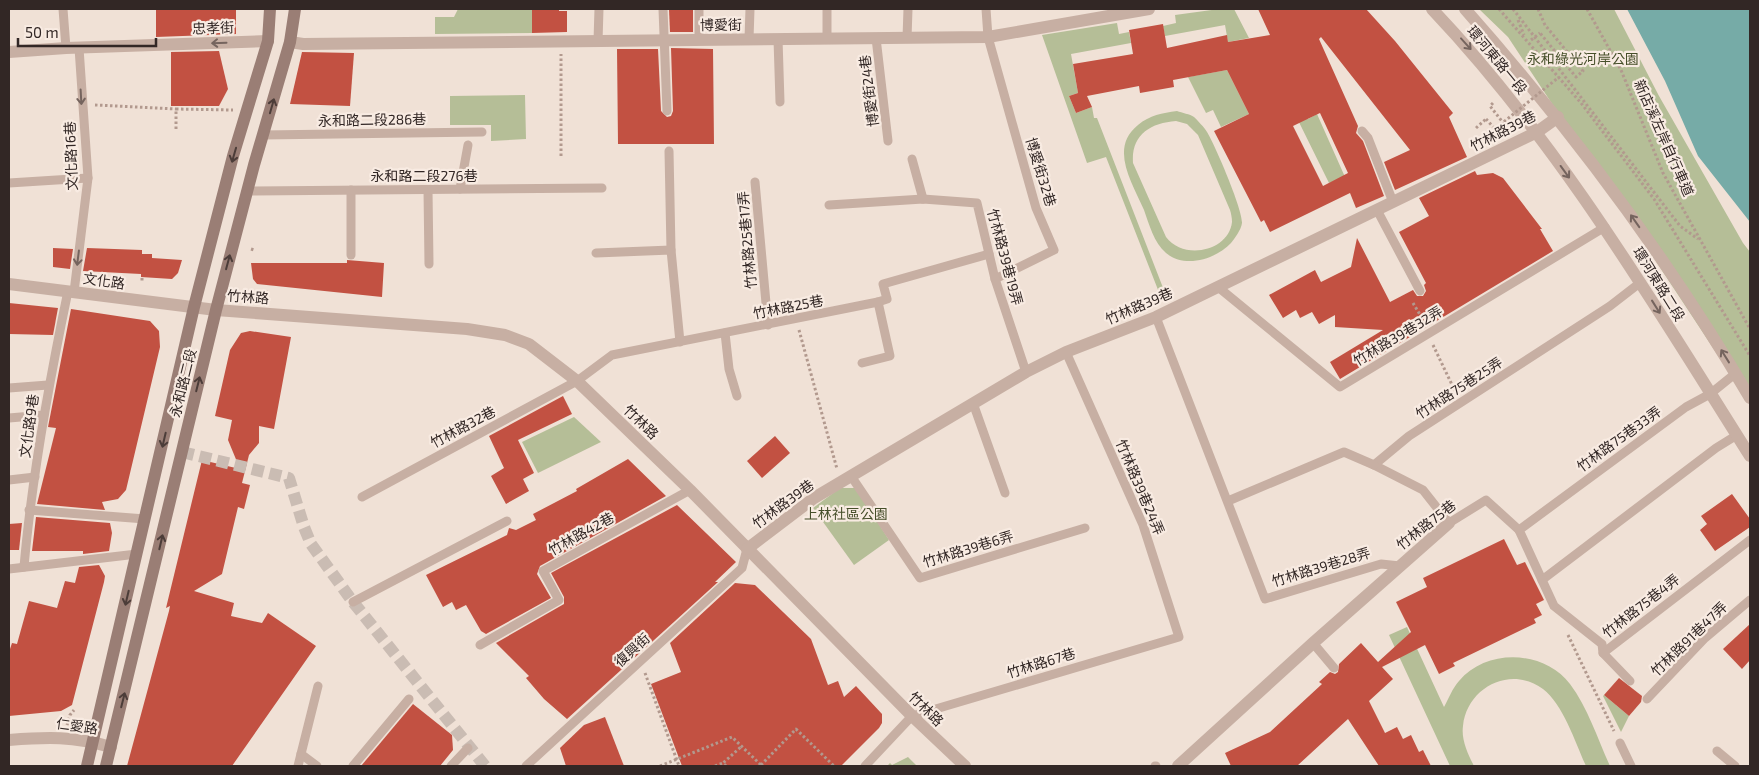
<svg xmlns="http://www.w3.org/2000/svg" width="1759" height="775" font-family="'Exo 2','Noto Sans TC',sans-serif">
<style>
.green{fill:#b5be97;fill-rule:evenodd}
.water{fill:#76aba7}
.building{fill:#c25142;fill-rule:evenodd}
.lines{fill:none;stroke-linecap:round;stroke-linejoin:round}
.minor-tunnel{stroke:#cabcb3;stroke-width:12;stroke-dasharray:12 6;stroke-linecap:butt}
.path{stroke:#b2998e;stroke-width:3;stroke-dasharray:2.5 2.5;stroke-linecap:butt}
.service{stroke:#c7afa3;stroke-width:9}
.minor{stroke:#c7afa3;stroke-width:12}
.tertiary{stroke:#c7afa3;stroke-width:12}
.secondary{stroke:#9a7e75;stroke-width:12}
.path-bridge{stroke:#b2998e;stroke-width:3;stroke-dasharray:2.5 2.5;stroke-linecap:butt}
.oneway{stroke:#75645e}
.oneway2{stroke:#4c3d39}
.labels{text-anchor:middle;stroke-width:4.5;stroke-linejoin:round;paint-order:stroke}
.street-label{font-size:14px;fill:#322725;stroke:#f8ebe2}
.park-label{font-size:14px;fill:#464f2a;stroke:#f8ebe2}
</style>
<rect width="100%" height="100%" fill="#f0e1d6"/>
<g class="green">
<polygon points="458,9 532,9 532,33 435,34 435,17 454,17"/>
<polygon points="1219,9 1234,9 1249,38 1228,42 1225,25 1165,36 1163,26 1176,23 1175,15"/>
<polygon points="1479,9 1614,9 1659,96 1743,243 1750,252 1750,404 1508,37"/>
<polygon points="1117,23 1119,34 1129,32 1131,43 1071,54 1078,93 1069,96 1076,113 1092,107 1094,118 1097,118 1167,298 1162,300 1106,157 1087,163 1042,35"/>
<polygon points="1227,70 1249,114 1221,127 1213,110 1206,113 1188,77"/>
<polygon points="525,95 526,139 491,141 491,125 450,125 450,96"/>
<polygon points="1293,110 1308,119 1317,114 1345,177 1329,183"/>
<path d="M1177 111C1182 113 1190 114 1194 117 1198 121 1204 127 1207 132 1215 145 1243 210 1242 223 1241 230 1235 238 1231 243 1216 259 1185 269 1166 253 1154 243 1149 224 1144 210 1132 182 1109 148 1138 125 1150 115 1162 113 1177 111ZM1176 121 1187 124 1198 135 1230 210C1231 213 1232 218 1232 222 1229 251 1184 261 1166 237L1133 163C1131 135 1150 123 1176 121Z"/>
<polygon points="574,417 601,442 538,473 522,442"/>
<polygon points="840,488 856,488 889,540 854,565 813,508"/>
<path d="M1407 627 1444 707C1449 698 1452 689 1459 681 1487 648 1544 650 1570 684 1588 708 1598 740 1610 766H1586C1576 744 1563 704 1543 689 1511 665 1467 687 1463 726 1461 740 1468 754 1474 766H1450L1389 635Z"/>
<polygon points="1604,695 1629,716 1621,732 1603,696"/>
<polygon points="908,757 917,766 887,766 890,763 892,765"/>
</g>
<polygon class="water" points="1627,9 1750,9 1750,222 1698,156 1665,81"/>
<g class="building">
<polygon points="532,9 559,9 559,11 567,11 567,32 532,33"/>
<polygon points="669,9 693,9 693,32 670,32"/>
<path d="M1258 9H1366L1395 41 1453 113 1449 117 1467 157 1395 190 1384 162 1410 150 1321 37 1319 39 1358 126 1356 133 1363 141 1384 196 1356 208 1350 193 1270 232 1264 220 1261 222 1214 131 1249 114 1227 70 1173 80 1174 87 1140 93 1139 86 1087 96 1092 107 1076 113 1069 96 1078 93 1073 64 1133 54 1129 30 1163 24 1167 48 1227 35 1228 42 1270 35ZM1320 113 1348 173 1323 186 1293 126Z"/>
<polygon points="156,10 236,10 236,34 156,37"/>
<polygon points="671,48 713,49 714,144 618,144 617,49 658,49 661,111 667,117 671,116 673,111"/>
<polygon points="219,51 228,89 219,106 171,106 171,52"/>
<polygon points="302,52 354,53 350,106 290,104"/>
<polygon points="1475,171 1477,175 1493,173 1503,178 1542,229 1540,229 1553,251 1340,379 1330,362 1383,330 1335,327 1335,315 1319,324 1312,312 1300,318 1296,310 1283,318 1269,295 1315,270 1321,282 1351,267 1357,238 1390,302 1413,290 1417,296 1423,296 1426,291 1424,285 1426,283 1399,232 1429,216 1419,198"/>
<polygon points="53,248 73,249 70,269 53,267"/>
<polygon points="87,248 142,250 142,254 152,254 152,258 182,260 178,273 172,279 141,277 141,274 83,271"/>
<polygon points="347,260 384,263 382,297 257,284 253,279 251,263 347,263"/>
<polygon points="9,303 58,308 53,335 9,334"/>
<polygon points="71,309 150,321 159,331 160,347 126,490 118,499 102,502 105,510 37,504 56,428 48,427"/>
<polygon points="250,331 291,337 274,429 259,426 259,443 249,455 242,483 250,485 244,509 238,507 222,574 194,591 234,603 231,616 262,623 268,613 316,646 232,766 127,766 169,611 170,606 166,608 202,460 240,469 228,440 232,420 215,416 230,350 241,333"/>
<polygon points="563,396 572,414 518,440 534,473 523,479 529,491 506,504 491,476 504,468 489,436"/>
<polygon points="775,436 790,453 762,478 747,461"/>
<polygon points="628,459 666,496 540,566 537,574 551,598 486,634 481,631 466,605 456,610 452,602 443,607 426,575 507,535 509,528 516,530 536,520 533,514 577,491 576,489"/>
<polygon points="1732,494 1750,519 1750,527 1715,551 1700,530 1707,524 1701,516"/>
<polygon points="677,505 736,562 715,582 718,582 567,719 544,699 526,678 529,676 496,643 564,604 564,597 551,573"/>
<polygon points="36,517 110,523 112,533 109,551 83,554 83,551 32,551"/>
<polygon points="22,523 19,550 9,550 9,524"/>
<polygon points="1504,539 1517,565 1525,562 1544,600 1536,604 1542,615 1534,619 1536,623 1453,663 1455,666 1439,674 1425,645 1382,667 1393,679 1369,701 1385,733 1397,727 1403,739 1411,735 1419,752 1423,750 1431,766 1379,766 1348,719 1297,766 1231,766 1225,753 1270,732 1322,684 1319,682 1330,672 1335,674 1338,672 1339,664 1361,643 1378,662 1411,632 1396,602 1427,587 1423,578"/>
<polygon points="99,565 105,576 104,582 72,705 61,711 9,716 9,652 12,643 17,644 29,601 57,608 65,581 75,583 79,567"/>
<polygon points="735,583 755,585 811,639 828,685 838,681 844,697 856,686 882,714 882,723 879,728 841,766 682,766 651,684 681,672 670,643"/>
<polygon points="1750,624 1750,660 1742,669 1723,649"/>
<polygon points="1619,678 1642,696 1641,702 1629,716 1604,695"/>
<polygon points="413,704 452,735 453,750 440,766 361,766"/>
<polygon points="605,717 624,766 566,766 560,748 584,725"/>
</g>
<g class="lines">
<polyline class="minor-tunnel" points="182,452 289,478 304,527 311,544 353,602 485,766"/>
<g class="path">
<polyline points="1499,9 1581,103 1654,199 1750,356"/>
<polyline points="1513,9 1680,226 1698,239"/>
<polyline points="1538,9 1545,25 1583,71 1576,77 1540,33"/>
<polyline points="1587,9 1621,70 1663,173 1750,329"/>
<polyline points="1518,20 1524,35"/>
<polyline points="1493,103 1490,106 1508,129"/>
<polyline points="95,105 176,109"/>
<polyline points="1476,128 1486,119"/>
<polyline points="176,129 176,109 233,110"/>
<polyline points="561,156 561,54"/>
<polyline points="251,249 254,250"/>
<polyline points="142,278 142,281"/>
<polyline points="266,293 266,288"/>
<polyline points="1413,303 1425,323"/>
<polyline points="799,330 837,469"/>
<polyline points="1433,345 1455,391"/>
<polyline points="1568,635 1614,731"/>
<polyline points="645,673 679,766"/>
<polyline points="67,725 70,715 74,710"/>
<polyline points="761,765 796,729 834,766"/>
<polyline points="660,766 732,737 762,766"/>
<polyline points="715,766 723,763"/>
<polyline points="726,766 723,763 742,746"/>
</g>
<g class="service">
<polyline points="63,9 66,48"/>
<polyline points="663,9 667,111"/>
<polyline points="827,9 827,39"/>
<polyline points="986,9 988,37 1036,208 1054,250 995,279"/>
<polyline points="876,38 888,141"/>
<polyline points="907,38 908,9"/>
<polyline points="749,39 750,9"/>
<polyline points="778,39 780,102"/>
<polyline points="699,40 699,9"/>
<polyline points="598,41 599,9"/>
<polyline points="1362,131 1368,138 1393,202"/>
<polyline points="263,135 482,132"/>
<polyline points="669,151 671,250"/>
<polyline points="912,159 923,199"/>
<polyline points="755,182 768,325"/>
<polyline points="9,183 88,178"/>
<polyline points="460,189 468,145"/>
<polyline points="351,190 351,255"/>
<polyline points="428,190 429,264"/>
<polyline points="247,191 602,188"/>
<polyline points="829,205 923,199 977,203 995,279 1026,372"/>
<polyline points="1377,210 1420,291"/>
<polyline points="596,253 671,250 680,342"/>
<polyline points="1641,282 1610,306 1409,436 1374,465 1423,490 1449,523 1486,500 1519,530 1542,580 1716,448 1737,435"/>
<polyline points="1218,287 1340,387 1605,227"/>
<polyline points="74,292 88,178 79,48"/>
<polyline points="1156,317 1265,599 1381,564 1400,566"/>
<polyline points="725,333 729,369 737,396"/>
<polyline points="862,363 890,356 878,302"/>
<polyline points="9,388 48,385"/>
<polyline points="973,403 1005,493"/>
<polyline points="9,418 44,415"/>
<polyline points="851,476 920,578 1085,528"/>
<polyline points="9,480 35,477"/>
<polyline points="362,497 577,381 612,355 878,302 887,299 883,284 989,254"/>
<polyline points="1228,501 1344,452 1374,465"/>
<polyline points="29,510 145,519"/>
<polyline points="1519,530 1686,407 1710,394 1736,373"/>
<path d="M24 567C32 474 49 382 68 291"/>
<polyline points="9,569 137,554"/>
<polyline points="1542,580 1554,606 1602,644 1603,653 1750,540"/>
<polyline points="353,602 507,521"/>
<polyline points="1313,643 1334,668"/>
<polyline points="480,645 559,600 543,571 690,490"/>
<polyline points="1603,653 1630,681"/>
<polyline points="1647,699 1705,638 1750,600"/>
<polyline points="1620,743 1631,766"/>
<polyline points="1717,751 1735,766"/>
<polyline points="301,754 317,766"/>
<polyline points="298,766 318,686"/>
<polyline points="353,766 409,699"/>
<polyline points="451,766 468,748"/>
<polyline points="526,766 742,568 747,549"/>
<polyline points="865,766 912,716 1179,637 1143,525 1066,352"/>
<polyline points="1155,766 1156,766"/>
</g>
<g class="minor">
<polyline points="290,42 303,44 988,37 1149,9"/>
<polyline points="9,52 66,48 268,41"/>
<polyline points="9,284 216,310 467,329 505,335 529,344 577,381 690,490 912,716 965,766"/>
<polyline points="747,549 814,498 1026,372 1066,352 1156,317 1537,132 1558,117"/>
<path d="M9 740C47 737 73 736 111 747"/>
<polyline points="1178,766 1313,643 1449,523"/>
</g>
<g class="tertiary">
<path d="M1432 9C1559 143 1652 301 1750 456"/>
<path d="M1465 9C1572 130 1668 258 1750 398"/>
</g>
<g class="secondary">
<polyline points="87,766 194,307 233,156 268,41 270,9"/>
<polyline points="106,766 216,310 254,165 290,42 295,9"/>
</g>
<g class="path-bridge">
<polyline points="1531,40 1540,33"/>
<polyline points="1486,119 1495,129 1559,77"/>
</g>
</g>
<defs><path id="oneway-shaft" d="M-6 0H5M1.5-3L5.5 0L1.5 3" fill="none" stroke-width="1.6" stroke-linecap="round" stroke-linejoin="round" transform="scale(1.25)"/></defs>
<g class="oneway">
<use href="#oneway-shaft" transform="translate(219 43) rotate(178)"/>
<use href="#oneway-shaft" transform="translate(1466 44) rotate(48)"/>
<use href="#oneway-shaft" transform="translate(81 97) rotate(87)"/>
<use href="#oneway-shaft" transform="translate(1565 172) rotate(54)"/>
<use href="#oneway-shaft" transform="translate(1635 221) rotate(-125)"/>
<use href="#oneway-shaft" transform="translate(78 258) rotate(97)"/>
<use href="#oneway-shaft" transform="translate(1656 307) rotate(58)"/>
<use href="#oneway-shaft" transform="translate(1725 356) rotate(-122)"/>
</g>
<g class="oneway2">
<use href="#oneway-shaft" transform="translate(272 106) rotate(-74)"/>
<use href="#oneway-shaft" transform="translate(234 155) rotate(106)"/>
<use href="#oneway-shaft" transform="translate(228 262) rotate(-75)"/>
<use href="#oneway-shaft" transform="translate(198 384) rotate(-76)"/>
<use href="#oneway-shaft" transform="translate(164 440) rotate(103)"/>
<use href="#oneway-shaft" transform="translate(161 542) rotate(-77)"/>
<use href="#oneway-shaft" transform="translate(127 598) rotate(103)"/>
<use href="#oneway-shaft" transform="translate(123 700) rotate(-76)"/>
</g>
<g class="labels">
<g class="street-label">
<text transform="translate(721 25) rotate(-1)" y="5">博愛街</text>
<text transform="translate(213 28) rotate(-2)" y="5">忠孝街</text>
<text transform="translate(1497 60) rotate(50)" y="5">環河東路一段</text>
<text transform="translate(869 91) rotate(-97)" y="5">博愛街24巷</text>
<text transform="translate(372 120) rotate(-1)" y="5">永和路二段286巷</text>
<text transform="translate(1503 131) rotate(-27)" y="5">竹林路39巷</text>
<text transform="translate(1664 138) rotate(66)" y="5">新店溪左岸自行車道</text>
<text transform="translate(71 156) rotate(-92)" y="5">文化路16巷</text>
<text transform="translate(1041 172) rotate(73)" y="5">博愛街32巷</text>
<text x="424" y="181">永和路二段276巷</text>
<text transform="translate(747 240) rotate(-95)" y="5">竹林路25巷17弄</text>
<text transform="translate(1005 257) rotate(75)" y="5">竹林路39巷19弄</text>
<text transform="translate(104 281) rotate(8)" y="5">文化路</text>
<text transform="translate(1659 284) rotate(58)" y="5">環河東路二段</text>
<text transform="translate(248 297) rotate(4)" y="5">竹林路</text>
<text transform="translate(1139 306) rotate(-23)" y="5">竹林路39巷</text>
<text transform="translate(788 307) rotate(-11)" y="5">竹林路25巷</text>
<text transform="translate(1398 336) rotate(-31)" y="5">竹林路39巷32弄</text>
<text transform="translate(183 383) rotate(-76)" y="5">永和路二段</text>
<text transform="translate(1459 388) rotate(-33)" y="5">竹林路75巷25弄</text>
<text transform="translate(641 422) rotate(44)" y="5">竹林路</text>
<text transform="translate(29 426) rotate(-82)" y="5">文化路9巷</text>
<text transform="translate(463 427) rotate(-28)" y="5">竹林路32巷</text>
<text transform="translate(1619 439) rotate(-36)" y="5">竹林路75巷33弄</text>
<text transform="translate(1140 487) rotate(67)" y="5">竹林路39巷24弄</text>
<text transform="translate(783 504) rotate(-36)" y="5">竹林路39巷</text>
<text transform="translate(1426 525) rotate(-38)" y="5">竹林路75巷</text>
<text transform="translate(581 534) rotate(-29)" y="5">竹林路42巷</text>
<text transform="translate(968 549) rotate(-17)" y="5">竹林路39巷6弄</text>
<text transform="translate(1321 567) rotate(-17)" y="5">竹林路39巷28弄</text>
<text transform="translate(1641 606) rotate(-38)" y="5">竹林路75巷4弄</text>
<text transform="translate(1689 639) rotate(-44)" y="5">竹林路91巷47弄</text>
<text transform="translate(632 650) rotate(-42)" y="5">復興街</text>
<text transform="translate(1041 663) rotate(-17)" y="5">竹林路67巷</text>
<text transform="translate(926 709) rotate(44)" y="5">竹林路</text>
<text transform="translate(77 726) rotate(8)" y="5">仁愛路</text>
</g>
<g class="park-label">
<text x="1583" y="64">永和綠光河岸公園</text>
<text x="846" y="519">上林社區公園</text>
</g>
</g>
<rect width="1759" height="775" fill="none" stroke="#322725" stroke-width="20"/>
<path d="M18 38v8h138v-8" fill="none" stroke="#322725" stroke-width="2.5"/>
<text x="25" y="38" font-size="15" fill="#322725" stroke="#f8ebe2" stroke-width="4" paint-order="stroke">50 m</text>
</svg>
